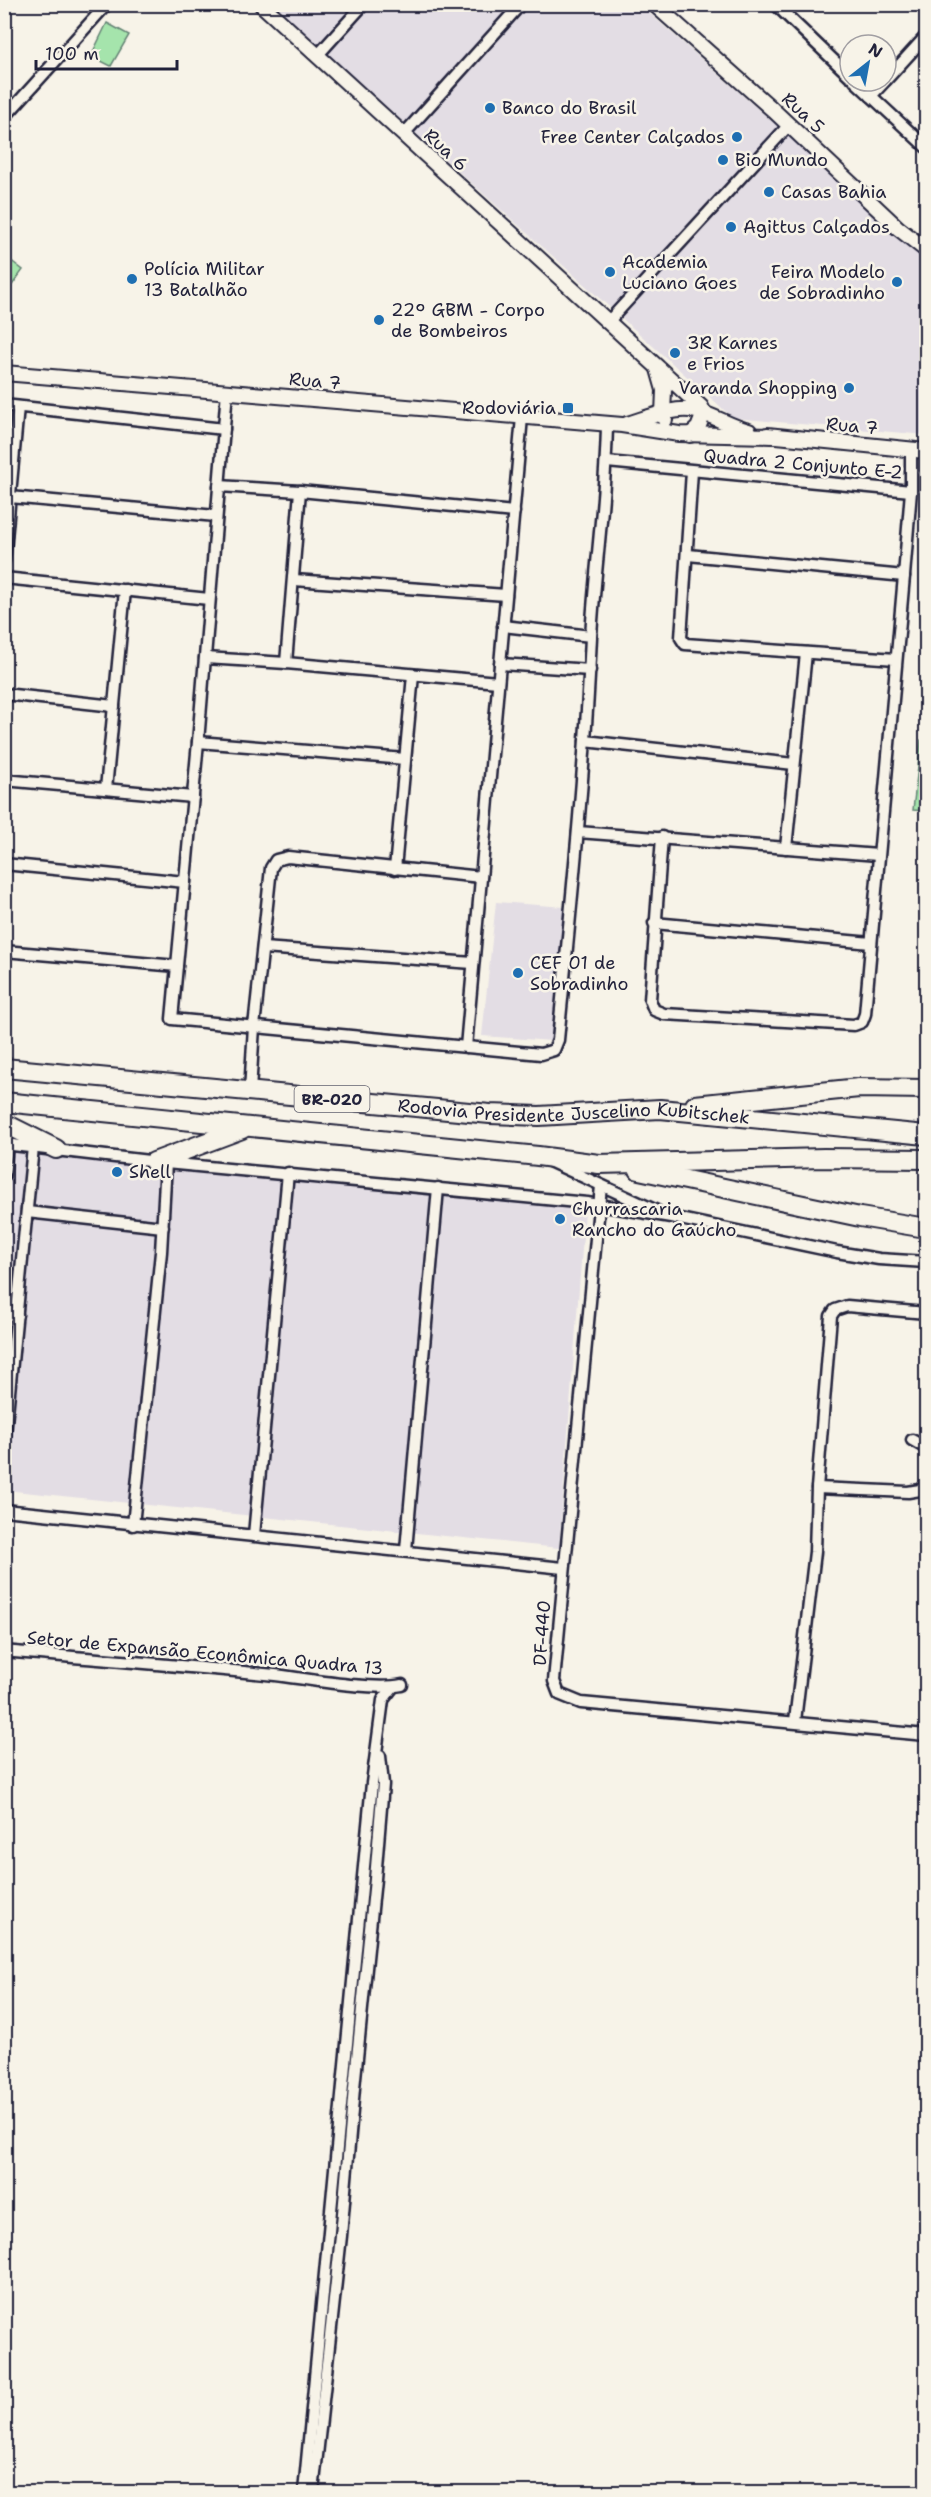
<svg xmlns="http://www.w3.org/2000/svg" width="931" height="2497" font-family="'Shantell Sans',sans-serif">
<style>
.built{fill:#e3dde4}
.green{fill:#a5e4ac;stroke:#648374;stroke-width:1.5}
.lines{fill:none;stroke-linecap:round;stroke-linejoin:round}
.street-casing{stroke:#22223b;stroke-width:15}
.secondary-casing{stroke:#22223b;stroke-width:18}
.highway-casing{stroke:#22223b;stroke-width:22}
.street{stroke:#f7f3e8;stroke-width:10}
.secondary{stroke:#f7f3e8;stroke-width:14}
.highway{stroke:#f7f3e8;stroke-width:18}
.poi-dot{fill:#1f6fb2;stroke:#f7f3e8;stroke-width:2}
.labels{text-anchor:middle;stroke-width:5;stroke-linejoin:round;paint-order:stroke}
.shield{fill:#f7f3e8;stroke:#62616f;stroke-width:1.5}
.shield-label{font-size:16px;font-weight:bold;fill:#22223b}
.poi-label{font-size:18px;fill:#22223b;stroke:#f7f3e8;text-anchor:start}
.street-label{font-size:18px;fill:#22223b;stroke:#f7f3e8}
</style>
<rect width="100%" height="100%" fill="#f7f3e8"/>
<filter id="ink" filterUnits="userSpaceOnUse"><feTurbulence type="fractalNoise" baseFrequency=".0167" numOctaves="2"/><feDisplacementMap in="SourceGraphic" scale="12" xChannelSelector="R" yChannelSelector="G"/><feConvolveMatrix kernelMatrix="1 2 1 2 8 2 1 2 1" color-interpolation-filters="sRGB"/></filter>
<g filter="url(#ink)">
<g class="built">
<polygon points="273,5 640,5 926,257 926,435 733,418"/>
<polygon points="496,902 565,907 552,1041 482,1036"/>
<polygon points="4,1145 586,1198 559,1548 5,1490"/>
</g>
<g class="green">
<polygon points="107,23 129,35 111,66 91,56"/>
<polygon points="5,256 23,270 5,295 4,295"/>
<polygon points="921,740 926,740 926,811 913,810"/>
</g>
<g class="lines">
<g class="street-casing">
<g id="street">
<polyline points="775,4 850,76"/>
<polyline points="317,56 364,4"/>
<polyline points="886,80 926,36"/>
<polyline points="855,81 926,147"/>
<polyline points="871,96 885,81"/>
<polyline points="4,118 107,4"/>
<polyline points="403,135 521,4"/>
<polyline points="607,323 789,125"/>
<path d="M227 391 198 742 172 1019 541 1054 554 1050 558 1040C571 906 585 772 591 637 595 566 606 496 607 424"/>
<polyline points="4,405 224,429"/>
<polyline points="607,462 911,491"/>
<polyline points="692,471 681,638 685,644 896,659"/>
<polyline points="219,486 300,491 514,512"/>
<polyline points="10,497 216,516"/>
<polyline points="688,555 904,576"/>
<polyline points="4,561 18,407"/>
<polyline points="4,578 209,599"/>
<polyline points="294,580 506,595"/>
<polyline points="503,626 591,636"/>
<polyline points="205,658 286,663 498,682"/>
<polyline points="286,663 300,491"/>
<polyline points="500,664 590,670"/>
<polyline points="4,694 114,706"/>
<polyline points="585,741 794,764"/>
<polyline points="198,742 405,759"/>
<polyline points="4,780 193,797"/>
<polyline points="106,789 125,590"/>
<polyline points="578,832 878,855"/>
<polyline points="662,837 650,1000 654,1010 664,1014 854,1025 862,1022 865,1014 904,576 911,491 911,449"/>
<polyline points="786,848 806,653"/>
<polyline points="4,864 185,882"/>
<polyline points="395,869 413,675"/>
<polyline points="654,923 871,943"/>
<polyline points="263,948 473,963"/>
<polyline points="4,951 177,966"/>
<polyline points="466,1047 522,417"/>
<polyline points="250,1091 254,1027 271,868 276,860 288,857 481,877"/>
<polyline points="4,1144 166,1163 587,1203 671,1217 837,1252 879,1259 926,1262"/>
<polyline points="549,1161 657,1211"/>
<polyline points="4,1176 7,1144"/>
<polyline points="601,1186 554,1681 559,1694 581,1703 926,1735"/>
<polyline points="27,1212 163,1227"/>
<polyline points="4,1314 17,1315"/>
<polyline points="912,1440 926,1448"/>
<polyline points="4,1444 33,1147"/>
<polyline points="817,1488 908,1492 920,1490 926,1485"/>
<polyline points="4,1510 563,1568"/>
<polyline points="133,1525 161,1252 166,1163"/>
<polyline points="254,1535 288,1173"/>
<polyline points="406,1550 438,1188"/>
<path d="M4 1651C95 1659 185 1666 275 1675 308 1679 372 1691 402 1685"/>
<polyline points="795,1721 815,1552 817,1488 831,1316 835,1310 847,1306 926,1313"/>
<polyline points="304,2492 372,1783 383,1700 393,1687"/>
<polyline points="313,2492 341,2236 354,2088 375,1879 383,1784 380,1756"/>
</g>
</g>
<g class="secondary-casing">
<g id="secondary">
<polyline points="261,4 701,407 704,413 698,428 690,435"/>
<polyline points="654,4 772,109 898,228 926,250"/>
<polyline points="658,369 664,390 663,414 665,420"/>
<polyline points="4,373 622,425 679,434 774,436"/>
<path d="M627 424C648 418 674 406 696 411 714 415 730 427 749 431"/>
<polyline points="767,435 926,451"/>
</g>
</g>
<g class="highway-casing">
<g id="highway">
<path id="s1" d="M4 1068 490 1114 539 1116 660 1109 926 1135"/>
<polyline points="4,1102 538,1156 599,1164 824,1158 926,1159"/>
<polyline points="695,1105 859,1088 926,1089"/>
<polyline points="4,1123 56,1149"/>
<polyline points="154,1162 242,1129"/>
<polyline points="639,1170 860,1217 926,1228"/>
</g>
</g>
<use href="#street" class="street"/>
<use href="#secondary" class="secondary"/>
<use href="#highway" class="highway"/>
</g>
</g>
<g class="poi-dot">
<circle cx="490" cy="108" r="6"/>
<circle cx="737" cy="137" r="6"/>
<circle cx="723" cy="160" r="6"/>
<circle cx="769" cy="192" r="6"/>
<circle cx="731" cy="227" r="6"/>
<circle cx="610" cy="272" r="6"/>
<circle cx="132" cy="279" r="6"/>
<circle cx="897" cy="282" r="6"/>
<circle cx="379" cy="320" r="6"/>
<circle cx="675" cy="353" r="6"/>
<circle cx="849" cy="388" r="6"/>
<rect x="562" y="402" width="12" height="12" rx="3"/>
<circle cx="518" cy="973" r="6"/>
<circle cx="117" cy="1172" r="6"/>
<circle cx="560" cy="1219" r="6"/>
</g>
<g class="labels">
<rect class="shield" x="294.5" y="1086" width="75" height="26" rx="4.5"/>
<g class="shield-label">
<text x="332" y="1105">BR-020</text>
</g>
<g class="poi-label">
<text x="502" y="114">Banco do Brasil</text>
<text x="725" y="143" text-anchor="end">Free Center Calçados</text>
<text x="735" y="166">Bio Mundo</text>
<text x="781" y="198">Casas Bahia</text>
<text x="743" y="233">Agittus Calçados</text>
<text x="622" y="268">Academia<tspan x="622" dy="21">Luciano Goes</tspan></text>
<text x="144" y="275">Polícia Militar<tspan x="144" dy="21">13 Batalhão</tspan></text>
<text x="885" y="278" text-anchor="end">Feira Modelo<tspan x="885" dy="21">de Sobradinho</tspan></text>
<text x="391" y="316">22° GBM - Corpo<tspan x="391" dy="21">de Bombeiros</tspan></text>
<text x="687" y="349">3R Karnes<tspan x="687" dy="21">e Frios</tspan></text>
<text x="837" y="394" text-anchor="end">Varanda Shopping</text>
<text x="556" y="414" text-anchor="end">Rodoviária</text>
<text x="530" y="969">CEF 01 de<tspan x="530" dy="21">Sobradinho</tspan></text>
<text x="129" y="1178">Shell</text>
<text x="572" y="1215">Churrascaria<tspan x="572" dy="21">Rancho do Gaúcho</tspan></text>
</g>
<g class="street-label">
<text transform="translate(803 113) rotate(43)" y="6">Rua 5</text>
<text transform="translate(446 150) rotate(43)" y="6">Rua 6</text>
<text transform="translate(315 381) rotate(5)" y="6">Rua 7</text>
<text transform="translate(852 426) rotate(5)" y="6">Rua 7</text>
<text transform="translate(803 464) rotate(5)" y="6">Quadra 2 Conjunto E-2</text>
<text dy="6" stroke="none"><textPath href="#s1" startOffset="572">Rodovia Presidente Juscelino Kubitschek</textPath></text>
<text transform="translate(542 1633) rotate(-86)" y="6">DF-440</text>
<text transform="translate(205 1653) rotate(5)" y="6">Setor de Expansão Econômica Quadra 13</text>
</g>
</g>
<rect width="931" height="2497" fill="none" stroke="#f7f3e8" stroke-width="24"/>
<rect x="12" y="12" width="907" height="2473" fill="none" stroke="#22223b" stroke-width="2" filter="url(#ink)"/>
<g transform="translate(868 63) rotate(31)"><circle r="28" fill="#f7f3e8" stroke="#a29fa3" stroke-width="1.5"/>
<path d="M0-4.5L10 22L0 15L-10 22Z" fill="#1f6fb2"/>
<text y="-9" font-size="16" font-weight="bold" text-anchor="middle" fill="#22223b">N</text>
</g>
<path d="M36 60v9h141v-9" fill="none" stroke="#22223b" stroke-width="3"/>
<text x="45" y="60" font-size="18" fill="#22223b" stroke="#f7f3e8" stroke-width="4.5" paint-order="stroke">100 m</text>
</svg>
